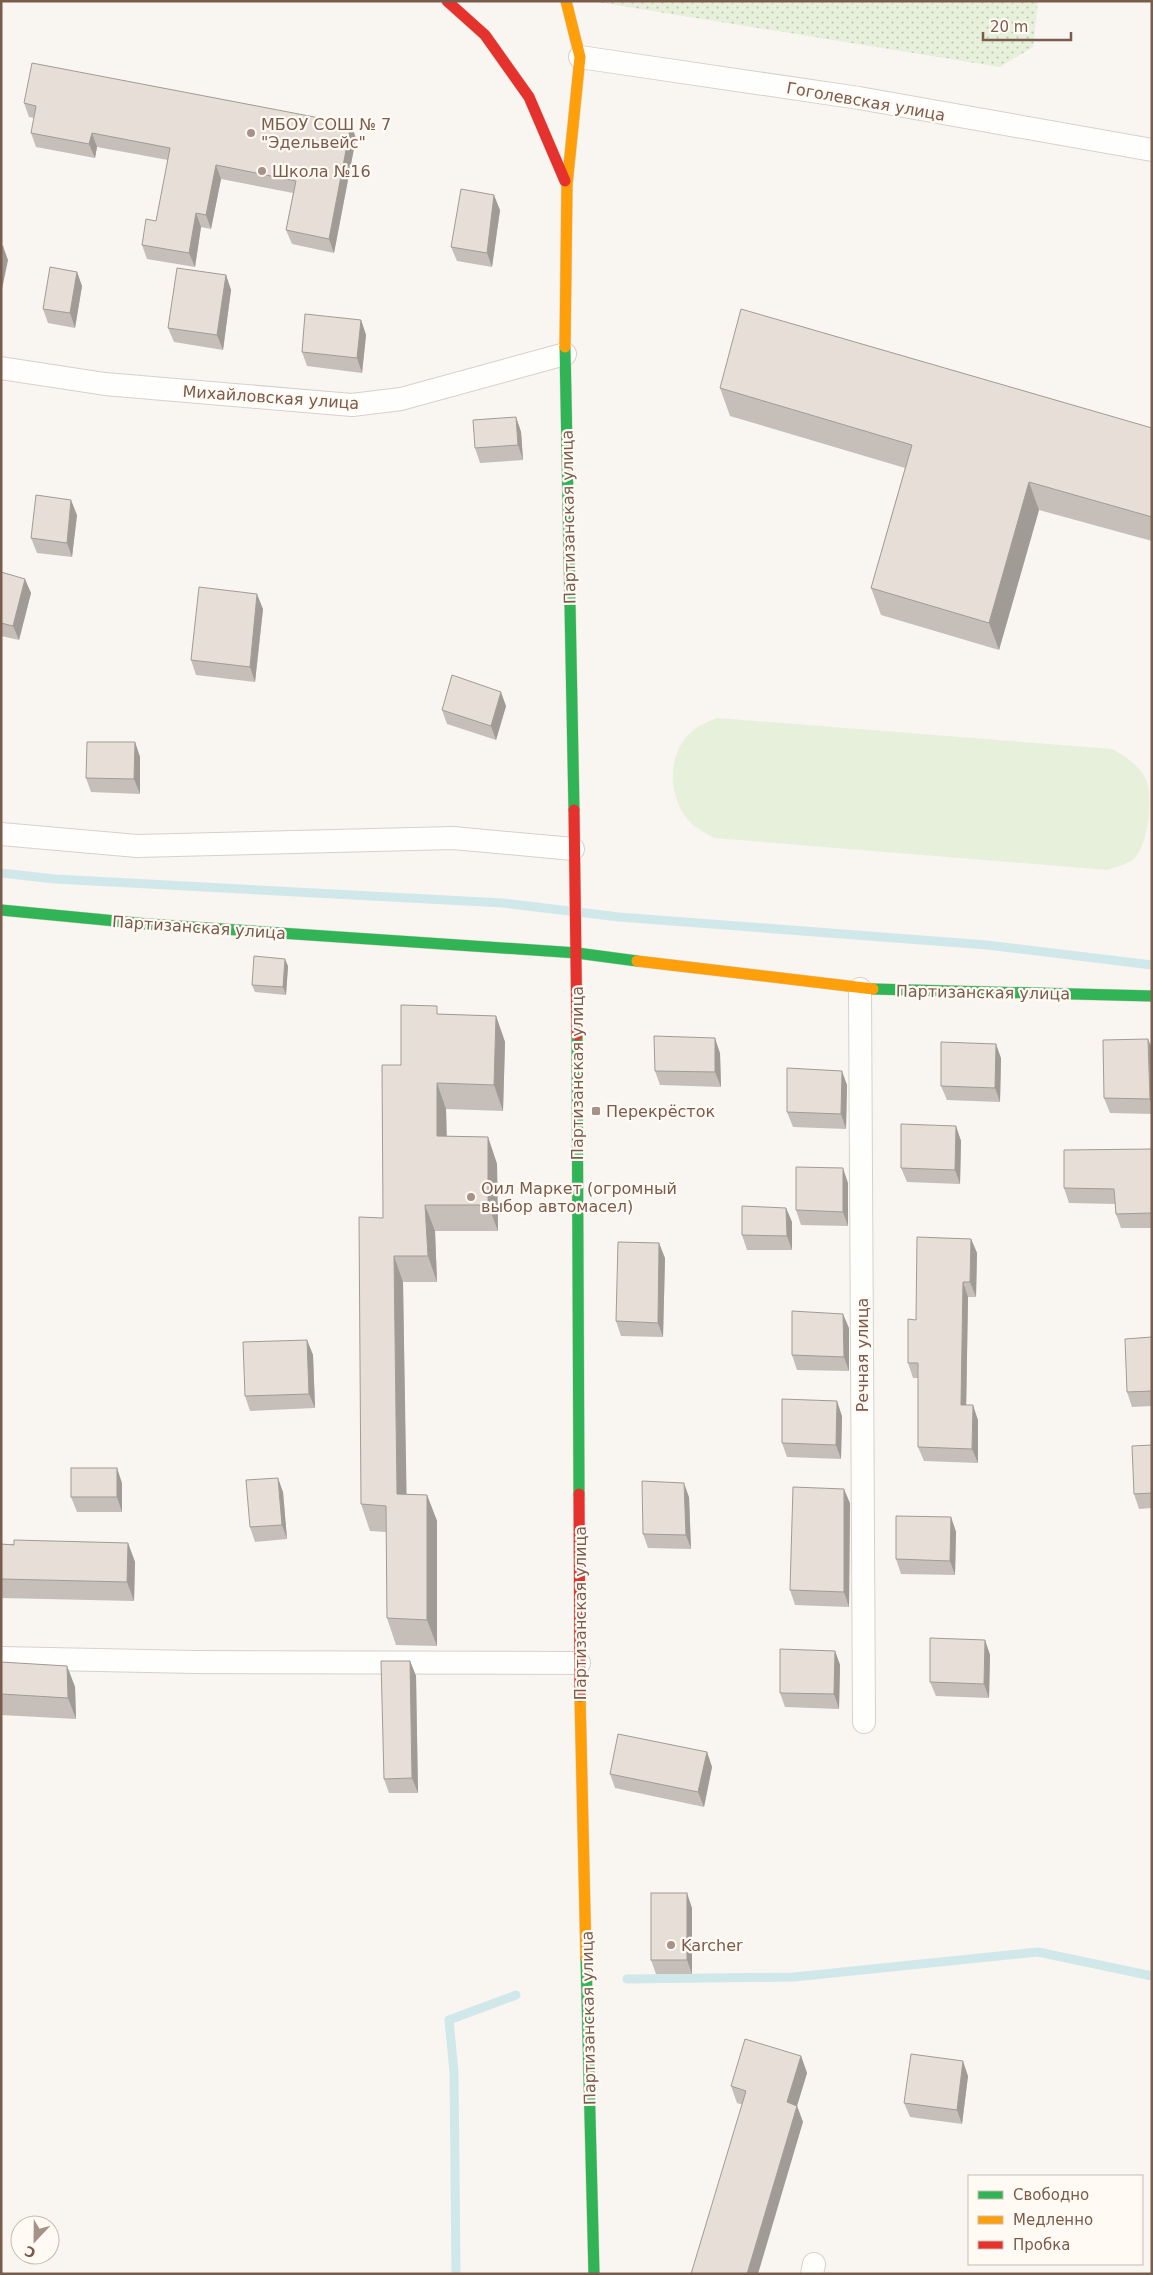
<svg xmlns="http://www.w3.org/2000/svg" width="1153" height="2275" font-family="'DejaVu Sans',sans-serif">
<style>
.green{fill:#e7f0db}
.park{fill:url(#park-dots)}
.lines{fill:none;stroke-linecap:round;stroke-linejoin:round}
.stream{stroke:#d0e8ea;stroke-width:9}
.street-casing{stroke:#d7d1cb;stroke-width:24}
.fast-casing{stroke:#d9d2cb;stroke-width:12}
.slow-casing{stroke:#d9d2cb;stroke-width:12}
.jam-casing{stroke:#d9d2cb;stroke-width:12}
.street{stroke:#fefefd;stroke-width:22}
.fast{stroke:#30b455;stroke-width:11}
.slow{stroke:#ff9f0a;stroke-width:11}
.jam{stroke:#e5322d;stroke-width:11}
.wall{fill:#c6bfb9}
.shaded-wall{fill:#a19b96}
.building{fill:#e6ded7;stroke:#a19b96}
.poi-dot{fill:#a69286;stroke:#fffaf3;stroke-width:2}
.labels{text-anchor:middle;stroke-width:4.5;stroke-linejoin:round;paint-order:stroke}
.street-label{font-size:16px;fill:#7a5c4d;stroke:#fffaf3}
.poi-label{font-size:16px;fill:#7a5c4d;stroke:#fffaf3;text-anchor:start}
</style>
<defs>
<pattern id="park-dots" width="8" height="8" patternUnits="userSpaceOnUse" patternTransform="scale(1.25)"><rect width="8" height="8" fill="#e7f0db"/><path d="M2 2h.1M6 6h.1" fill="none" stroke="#c0c6b4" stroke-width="1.8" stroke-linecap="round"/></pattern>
</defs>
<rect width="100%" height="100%" fill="#f9f5f0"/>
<path class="green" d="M717 718 1112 749C1126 757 1138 764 1146 779 1153 798 1149 845 1133 860 1127 864 1115 867 1108 870L714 838C707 833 697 829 691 823 666 798 666 749 696 728 702 724 710 721 717 718Z"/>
<polygon class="park" points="591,1 1038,1 1033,47 1000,67"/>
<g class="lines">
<g class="stream">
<polyline points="1,873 55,879 503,903 619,917 987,945 1152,965"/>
<polyline points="627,1979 794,1977 1038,1952 1152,1976"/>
<polyline points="456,2274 454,2072 449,2020 516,1995"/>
</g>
<g class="street-casing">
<g id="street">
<polyline points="580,57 859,98 1152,150"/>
<polyline points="1,368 105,384 352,405 401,399 565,354"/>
<polyline points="1,834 137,846 453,838 573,849"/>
<polyline points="860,989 864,1722"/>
<polyline points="1,1658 195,1662 579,1663"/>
<polyline points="812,2274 814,2264"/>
</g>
</g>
<g class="fast-casing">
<g id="fast">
<polyline points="565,347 574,810"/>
<polyline points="1,910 147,924 577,953 637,961"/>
<polyline points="873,989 1152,996"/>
<polyline points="577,1035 579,1494"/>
<polyline points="586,1958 594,2274"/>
</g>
</g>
<g class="slow-casing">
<g id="slow">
<polyline points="565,347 567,185 580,57 566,1"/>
<polyline points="637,961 873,989"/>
<polyline points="580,1696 586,1958"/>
</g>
</g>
<g class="jam-casing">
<g id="jam">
<polyline points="447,1 485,35 529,97 565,181"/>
<polyline points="574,810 577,1035"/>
<polyline points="579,1494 580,1696"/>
</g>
</g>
<use href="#street" class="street"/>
<use href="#fast" class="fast"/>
<use href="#slow" class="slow"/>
<use href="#jam" class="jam"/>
</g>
<g class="wall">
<polygon points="24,103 356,138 334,253 292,244 286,230 293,193 221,179 211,229 201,227 195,267 147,259 142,245 156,221 168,160 97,147 95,158 36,147 31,133 34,118 29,117"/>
<polygon points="500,210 492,267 457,261 451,247"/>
<polygon points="77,272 82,286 75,328 48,323 43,309"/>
<polygon points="226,275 231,290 223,350 174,342 168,328"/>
<polygon points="361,320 366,335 362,373 307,366 302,352"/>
<polygon points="720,388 1152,428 1152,541 1039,510 999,650 881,615 871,588 905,468 730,416"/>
<polygon points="516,417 521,432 523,460 480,463 475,448"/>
<polygon points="77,515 72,557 37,553 31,538"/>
<polygon points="1,572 31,593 19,640 1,636"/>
<polygon points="263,609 255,682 196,675 191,660"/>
<polygon points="506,706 496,740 447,724 442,710"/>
<polygon points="135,742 140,757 140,794 91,792 86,778"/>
<polygon points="288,966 286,995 255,992 252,985"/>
<polygon points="439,1014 496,1016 505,1042 503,1111 446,1109 447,1136 488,1137 497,1164 498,1231 435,1231 437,1282 403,1282 406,1494 427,1495 437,1521 437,1646 396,1645 387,1618 386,1532 370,1531 361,1504 383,1218 401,1065"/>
<polygon points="1152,1048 1152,1114 1110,1113 1104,1098"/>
<polygon points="720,1053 721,1087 660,1085 655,1071"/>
<polygon points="1001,1058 1000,1102 947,1100 941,1086"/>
<polygon points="847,1085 846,1129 793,1127 787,1112"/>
<polygon points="956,1126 961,1141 960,1184 907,1182 901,1168"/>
<polygon points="1152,1149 1152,1228 1121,1228 1116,1214 1115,1204 1069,1203 1064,1188"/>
<polygon points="848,1183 848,1226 801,1225 796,1210"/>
<polygon points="786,1208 792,1222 792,1250 747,1250 742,1235"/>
<polygon points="971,1239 977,1253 976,1297 968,1297 966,1405 978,1420 978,1463 924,1461 918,1447 918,1378 913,1378 908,1363 916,1320"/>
<polygon points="665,1258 663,1337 621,1336 616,1321"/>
<polygon points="849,1328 849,1371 797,1370 792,1355"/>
<polygon points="1152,1337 1152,1406 1132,1407 1127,1392"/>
<polygon points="307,1340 313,1355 315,1408 250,1411 245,1396"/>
<polygon points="842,1416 841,1459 787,1457 782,1443"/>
<polygon points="1152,1445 1152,1508 1139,1509 1134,1494"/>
<polygon points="122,1483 122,1512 77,1512 71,1497"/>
<polygon points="283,1492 287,1539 255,1542 250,1527"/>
<polygon points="689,1497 691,1549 648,1548 643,1534"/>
<polygon points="850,1503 849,1607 795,1605 790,1590"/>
<polygon points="951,1517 956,1532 955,1575 901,1574 896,1559"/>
<polygon points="128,1543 135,1562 134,1601 1,1598 1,1544"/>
<polygon points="985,1640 990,1655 989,1698 936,1696 930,1682"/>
<polygon points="835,1651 840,1665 839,1709 785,1707 780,1693"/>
<polygon points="410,1661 416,1676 418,1793 389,1793 384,1779"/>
<polygon points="1,1662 67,1666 75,1687 76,1719 1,1715"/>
<polygon points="707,1752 712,1767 704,1807 615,1788 610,1774"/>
<polygon points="692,1908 692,1974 656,1974 651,1960"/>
<polygon points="801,2056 807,2073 797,2106 803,2122 737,2103 731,2086"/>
<polygon points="968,2076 962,2124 910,2117 904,2103"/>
</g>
<g class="shaded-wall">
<polygon points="351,124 356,138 334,253 329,239"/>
<polygon points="92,133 97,147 95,158 89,144"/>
<polygon points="216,165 221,179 211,229 206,215"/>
<polygon points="494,195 500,210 492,267 487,253"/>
<polygon points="196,213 201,227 195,267 189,253"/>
<polygon points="3,246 8,260 1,294 1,255"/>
<polygon points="77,272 82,286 75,328 70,313"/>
<polygon points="226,275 231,290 223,350 217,335"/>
<polygon points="361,320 366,335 362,373 357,358"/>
<polygon points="516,417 521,432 523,460 518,445"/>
<polygon points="1029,482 1039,510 999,650 989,623"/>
<polygon points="71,500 77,515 72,557 67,543"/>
<polygon points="25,579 31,593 19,640 13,626"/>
<polygon points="257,594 263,609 255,682 250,667"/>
<polygon points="501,692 506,706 496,740 491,726"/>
<polygon points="135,742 140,757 140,794 134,779"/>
<polygon points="285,959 288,966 286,995 283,987"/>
<polygon points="496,1016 505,1042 503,1111 494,1085"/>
<polygon points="715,1038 720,1053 721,1087 715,1072"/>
<polygon points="1148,1039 1152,1048 1152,1105 1150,1099"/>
<polygon points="996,1044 1001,1058 1000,1102 995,1088"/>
<polygon points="842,1071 847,1085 846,1129 841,1114"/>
<polygon points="437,1083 446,1109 447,1162 437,1136"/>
<polygon points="956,1126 961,1141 960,1184 955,1170"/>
<polygon points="488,1137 497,1164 498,1231 488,1205"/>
<polygon points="843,1168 848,1183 848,1226 843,1212"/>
<polygon points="425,1205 435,1231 437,1282 428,1256"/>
<polygon points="786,1208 792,1222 792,1250 787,1236"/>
<polygon points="971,1239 977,1253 976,1297 970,1282"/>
<polygon points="659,1243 665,1258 663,1337 658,1323"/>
<polygon points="394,1256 403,1282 407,1520 397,1494"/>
<polygon points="963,1282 968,1297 966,1419 961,1405"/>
<polygon points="843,1314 849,1328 849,1371 844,1357"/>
<polygon points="307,1340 313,1355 315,1408 309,1394"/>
<polygon points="837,1401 842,1416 841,1459 836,1445"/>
<polygon points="973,1405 978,1420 978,1463 972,1449"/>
<polygon points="117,1468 122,1483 122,1512 117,1497"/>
<polygon points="278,1478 283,1492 287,1539 282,1525"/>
<polygon points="684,1483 689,1497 691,1549 686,1535"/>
<polygon points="844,1489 850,1503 849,1607 844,1592"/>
<polygon points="427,1495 437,1521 437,1646 427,1620"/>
<polygon points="951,1517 956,1532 955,1575 950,1561"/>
<polygon points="128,1543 135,1562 134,1601 127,1582"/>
<polygon points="985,1640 990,1655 989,1698 984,1684"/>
<polygon points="835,1651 840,1665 839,1709 834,1694"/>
<polygon points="410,1661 416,1676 418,1793 412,1778"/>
<polygon points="67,1666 75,1687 76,1719 68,1698"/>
<polygon points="707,1752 712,1767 704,1807 698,1792"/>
<polygon points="687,1893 692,1908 692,1974 687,1960"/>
<polygon points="801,2056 807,2073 793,2119 787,2102"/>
<polygon points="963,2061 968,2076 962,2124 957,2110"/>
<polygon points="797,2106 803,2122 758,2274 747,2274"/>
</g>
<g class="building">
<polygon points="32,63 351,124 329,239 286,230 296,181 216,165 206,215 196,213 189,253 142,245 146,219 156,221 170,148 92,133 89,144 31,133 36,106 24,103"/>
<polygon points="461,189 494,195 487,253 451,247"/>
<polygon points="1,246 3,246 1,255"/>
<polygon points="50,267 77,272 70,313 43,309"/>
<polygon points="177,268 226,275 217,335 168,328"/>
<polygon points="741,309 1152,428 1152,517 1029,482 989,623 871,588 912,445 720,388"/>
<polygon points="305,314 361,320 357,358 302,352"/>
<polygon points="516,417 518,445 475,448 473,420"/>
<polygon points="36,495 71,500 67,543 31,538"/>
<polygon points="1,572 25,579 13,626 1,623"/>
<polygon points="199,587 257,594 250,667 191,660"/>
<polygon points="452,675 501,692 491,726 442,710"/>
<polygon points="87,742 135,742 134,779 86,778"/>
<polygon points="254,956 285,959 283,987 252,985"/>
<polygon points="401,1005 437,1006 437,1014 496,1016 494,1085 437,1083 437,1136 488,1137 488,1205 425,1205 428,1256 394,1256 397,1494 427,1495 427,1620 387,1618 386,1506 361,1504 359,1217 383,1218 382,1065 401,1065"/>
<polygon points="654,1036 715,1038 715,1072 655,1071"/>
<polygon points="1148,1039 1150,1099 1104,1098 1103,1040"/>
<polygon points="941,1042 996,1044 995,1088 941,1086"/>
<polygon points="787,1068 842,1071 841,1114 787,1112"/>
<polygon points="901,1124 956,1126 955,1170 901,1168"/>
<polygon points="1152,1149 1152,1213 1116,1214 1114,1189 1064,1188 1064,1150"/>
<polygon points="796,1167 843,1168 843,1212 796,1210"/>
<polygon points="742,1206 786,1208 787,1236 742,1235"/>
<polygon points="917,1237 971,1239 970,1282 963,1282 961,1405 973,1405 972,1449 918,1447 918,1363 908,1363 908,1319 916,1320"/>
<polygon points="618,1242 659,1243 658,1323 616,1321"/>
<polygon points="792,1311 843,1314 844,1357 792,1355"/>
<polygon points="1152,1337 1152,1391 1127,1392 1125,1339"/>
<polygon points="307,1340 309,1394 245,1396 243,1342"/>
<polygon points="782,1399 837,1401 836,1445 782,1443"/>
<polygon points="1152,1445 1152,1493 1134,1494 1132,1446"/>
<rect x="71" y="1468" width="46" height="29"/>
<polygon points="278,1478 282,1525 250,1527 246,1480"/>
<polygon points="642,1481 684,1483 686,1535 643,1534"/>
<polygon points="793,1487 844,1489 844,1592 790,1590"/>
<polygon points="896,1516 951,1517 950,1561 896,1559"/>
<polygon points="14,1540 128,1543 127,1582 1,1579 1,1544 14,1545"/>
<polygon points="930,1638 985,1640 984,1684 930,1682"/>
<polygon points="780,1649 835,1651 834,1694 780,1693"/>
<polygon points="381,1661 410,1661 412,1778 384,1779"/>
<polygon points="1,1662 67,1666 68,1698 1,1694"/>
<polygon points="618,1734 707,1752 698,1792 610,1774"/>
<rect x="651" y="1893" width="36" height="67"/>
<polygon points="745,2039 801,2056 787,2102 797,2106 747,2274 691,2274 746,2091 731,2086"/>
<polygon points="911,2054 963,2061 957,2110 904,2103"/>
</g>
<g class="poi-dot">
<circle cx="251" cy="133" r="5"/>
<circle cx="262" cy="171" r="5"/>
<rect x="591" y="1106" width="10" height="10" rx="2.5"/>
<circle cx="471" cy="1197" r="5"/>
<circle cx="671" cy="1945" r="5"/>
</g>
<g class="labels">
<g class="street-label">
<text transform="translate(866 101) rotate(10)" y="6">Гоголевская улица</text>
<text transform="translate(271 397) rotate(4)" y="6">Михайловская улица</text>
<text transform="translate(568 517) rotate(-91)" y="6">Партизанская улица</text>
<text transform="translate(199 927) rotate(4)" y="6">Партизанская улица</text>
<text transform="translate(983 992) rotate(1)" y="6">Партизанская улица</text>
<text transform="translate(577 1073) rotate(-90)" y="6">Партизанская улица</text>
<text transform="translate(862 1355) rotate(-90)" y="6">Речная улица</text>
<text transform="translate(580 1613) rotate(-90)" y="6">Партизанская улица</text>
<text transform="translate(588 2018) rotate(-91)" y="6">Партизанская улица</text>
</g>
<g class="poi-label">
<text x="261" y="130">МБОУ СОШ № 7<tspan x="261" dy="18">"Эдельвейс"</tspan></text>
<text x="272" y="177">Школа №16</text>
<text x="606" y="1117">Перекрёсток</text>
<text x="481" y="1194">Оил Маркет (огромный<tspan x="481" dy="18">выбор автомасел)</tspan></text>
<text x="681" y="1951">Karcher</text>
</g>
</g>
<rect width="1153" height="2275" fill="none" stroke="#7a5c4d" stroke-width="5"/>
<rect x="968" y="2175" width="175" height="90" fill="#fffaf3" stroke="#cabbb1"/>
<rect x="978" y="2191" width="25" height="8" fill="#30b455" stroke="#cabbb1"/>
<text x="1013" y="2200" font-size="15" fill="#7a5c4d">Свободно</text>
<rect x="978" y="2216" width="25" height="8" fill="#ff9f0a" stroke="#cabbb1"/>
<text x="1013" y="2225" font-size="15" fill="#7a5c4d">Медленно</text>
<rect x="978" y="2241" width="25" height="8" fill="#e5322d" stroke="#cabbb1"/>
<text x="1013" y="2250" font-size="15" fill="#7a5c4d">Пробка</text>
<g transform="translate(35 2240) rotate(202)"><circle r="24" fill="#fffaf3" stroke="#cabbb1"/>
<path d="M0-4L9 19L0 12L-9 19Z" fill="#a69286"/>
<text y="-8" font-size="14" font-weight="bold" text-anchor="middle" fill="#7a5c4d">С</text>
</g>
<path d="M983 32v8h88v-8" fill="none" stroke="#7a5c4d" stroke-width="2.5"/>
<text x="990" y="32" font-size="15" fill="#7a5c4d" stroke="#fffaf3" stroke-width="4" paint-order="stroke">20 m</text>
</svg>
